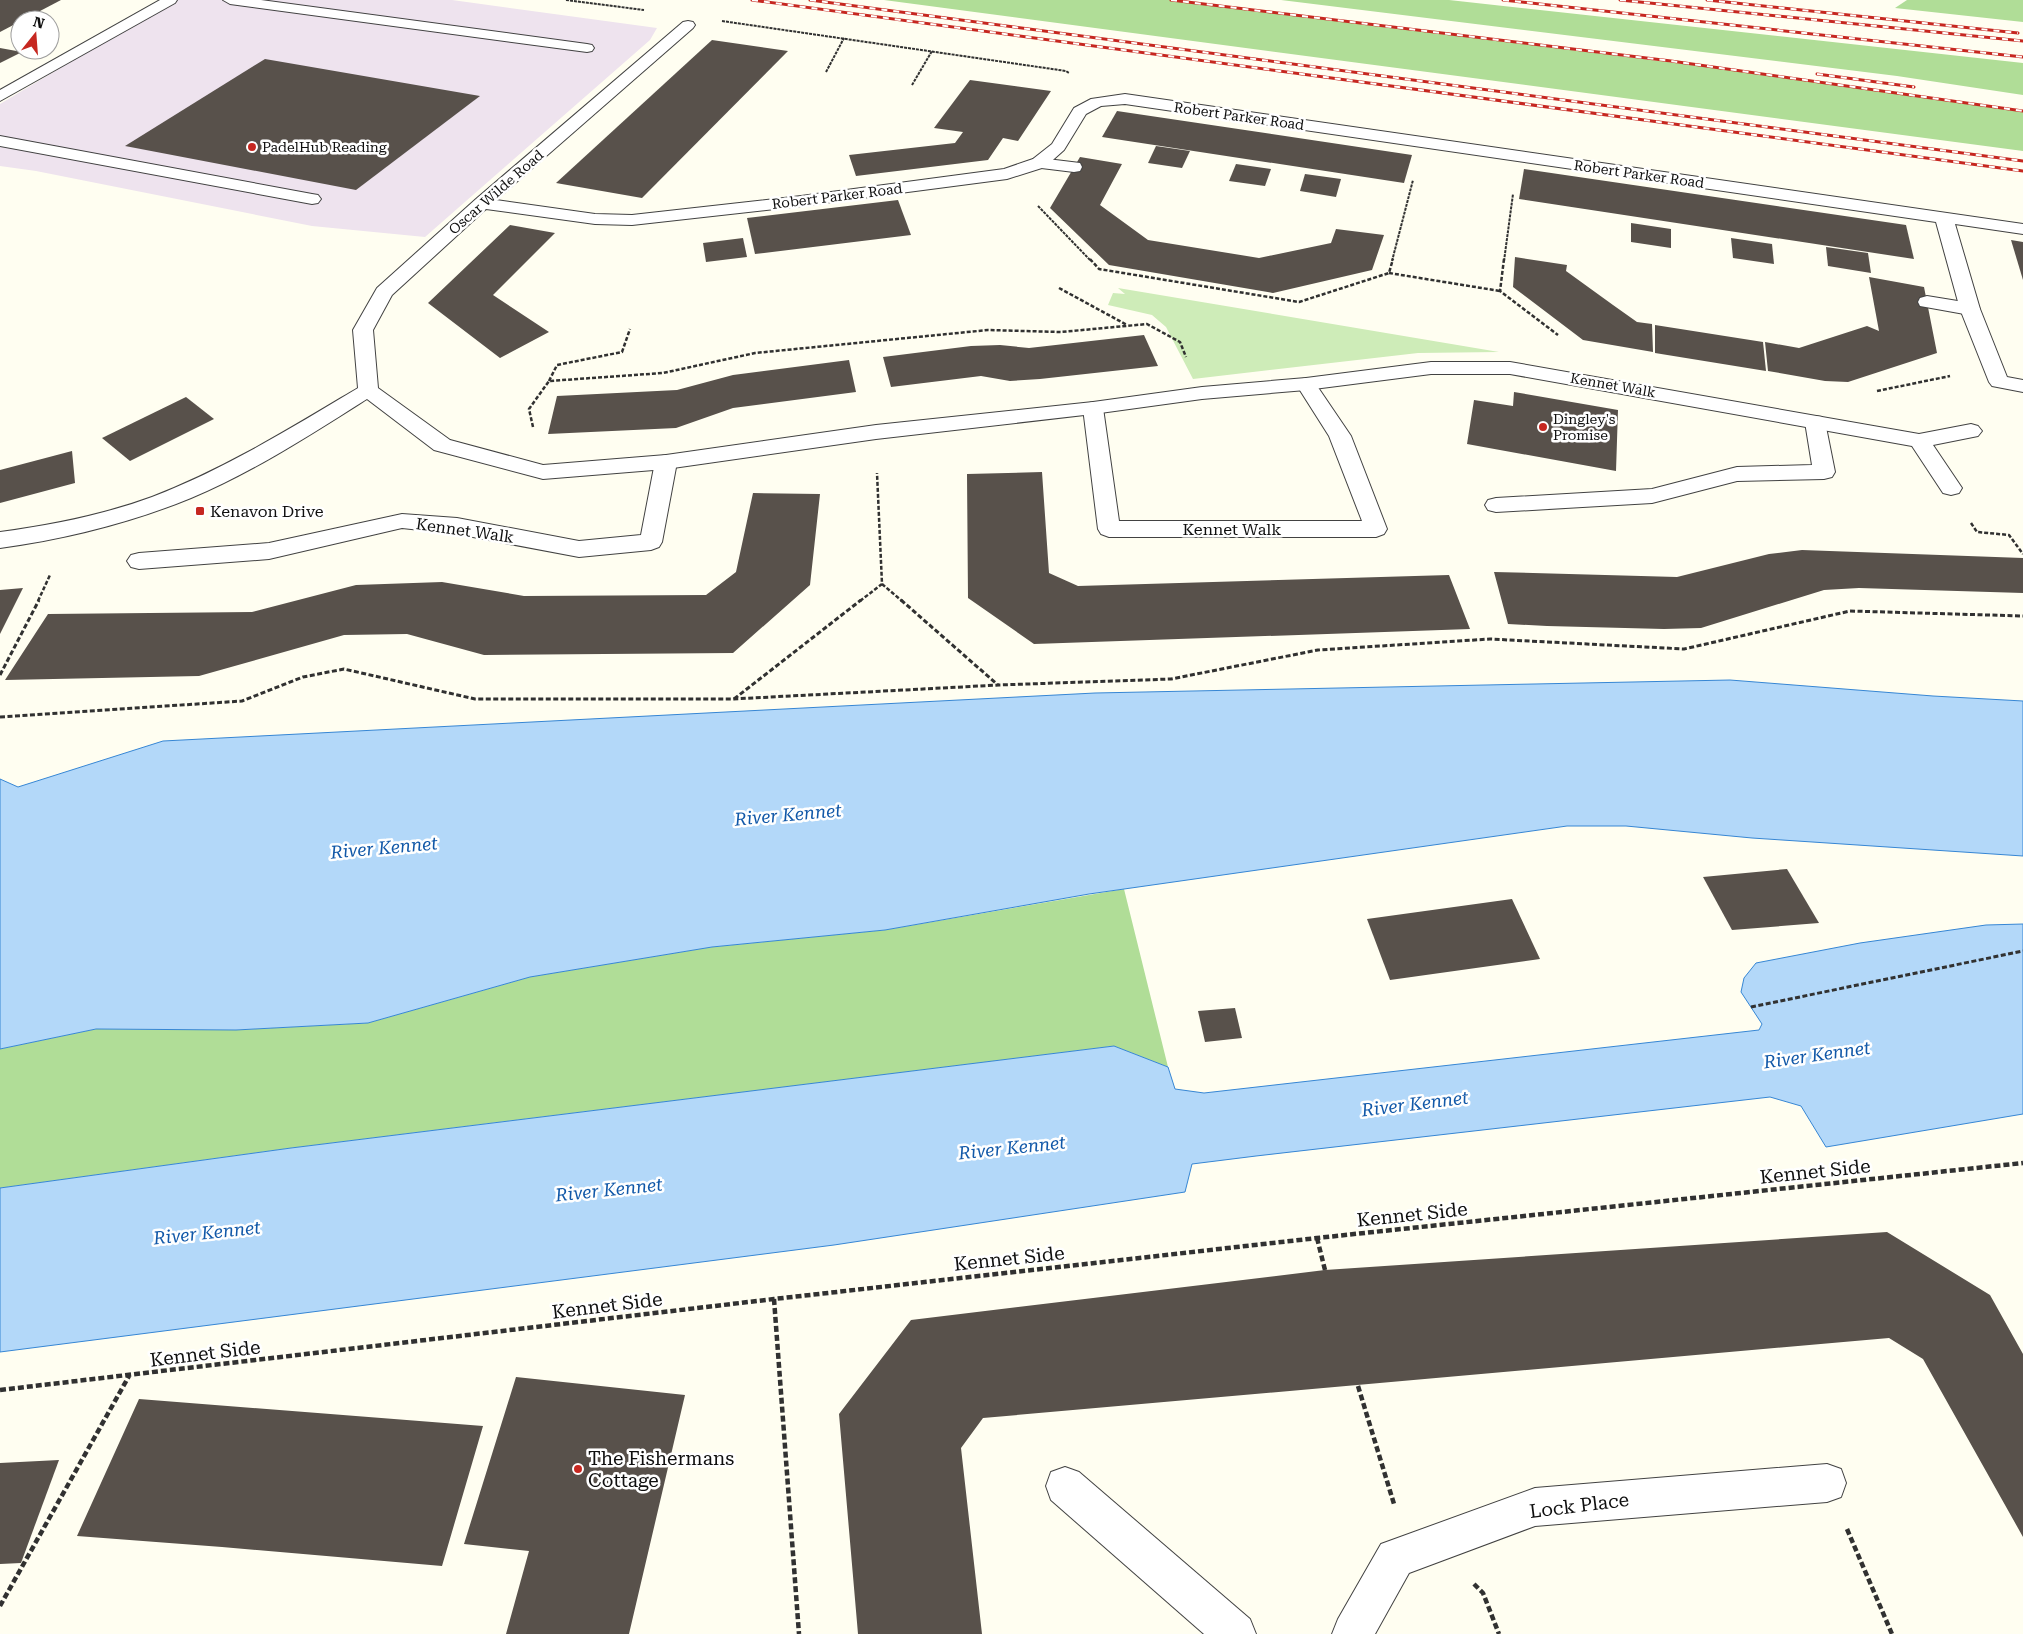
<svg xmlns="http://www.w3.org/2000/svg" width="2023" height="1634" font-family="'Roboto Serif',serif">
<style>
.industrial{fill:#eee3ee}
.green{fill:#ceecb8}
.forest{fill:#b0dd97}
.water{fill:#b3d8f9;stroke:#3686d4}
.building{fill:#58514b}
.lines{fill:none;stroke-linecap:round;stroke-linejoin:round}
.service-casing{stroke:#424242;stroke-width:2}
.minor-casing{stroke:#424242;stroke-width:2}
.path-far3{stroke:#313131;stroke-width:2;stroke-dasharray:3 1;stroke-linecap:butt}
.path-far2{stroke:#313131;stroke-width:2.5;stroke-dasharray:4 2;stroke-linecap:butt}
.path-far1{stroke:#313131;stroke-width:3;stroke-dasharray:5 2.5;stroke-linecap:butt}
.path{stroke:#313131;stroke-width:4.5;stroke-dasharray:6 3;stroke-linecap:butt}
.service{fill:#fff;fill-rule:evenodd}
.minor{fill:#fff;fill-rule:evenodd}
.rail-casing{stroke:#c62720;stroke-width:3}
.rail{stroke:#fff;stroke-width:2;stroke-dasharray:6;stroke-linecap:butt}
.poi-dot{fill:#c62720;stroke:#fff;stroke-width:2}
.labels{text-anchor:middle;stroke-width:5;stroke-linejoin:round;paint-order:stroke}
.far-street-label{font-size:14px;fill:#0f0f0f;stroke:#fff}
.far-poi-label{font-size:14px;fill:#0f0f0f;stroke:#fff;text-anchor:start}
.poi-label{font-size:16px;fill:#0f0f0f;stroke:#fff;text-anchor:start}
.street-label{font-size:16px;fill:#0f0f0f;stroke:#fff}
.water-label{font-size:18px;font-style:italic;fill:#1158a8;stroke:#fff}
.near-street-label{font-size:19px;fill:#0f0f0f;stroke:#fff}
.near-poi-label{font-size:19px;fill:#0f0f0f;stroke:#fff;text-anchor:start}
</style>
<rect width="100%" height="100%" fill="#fffef1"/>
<polygon class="industrial" points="174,0 452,0 657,28 650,40 425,237 312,226 36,171 0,166 0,104"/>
<polygon class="green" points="1118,288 1499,352 1418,353 1193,379 1166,327 1152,315 1108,305 1113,293 1125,294"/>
<g class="forest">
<polygon points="884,0 1173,0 1771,75 2023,112 2023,151"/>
<polygon points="1281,0 1449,0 2023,63 2023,95 1897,76"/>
<polygon points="1907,0 2023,0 2023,22 1895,8"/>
<polygon points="1124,889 1168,1067 1114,1046 291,1148 0,1188 0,1049 96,1029 236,1030 368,1023 530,977 712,947 885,930"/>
</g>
<g class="water">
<polygon points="1730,680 1933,696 2023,701 2023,856 1752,838 1626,826 1567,826 1089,894 885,930 712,947 530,977 368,1023 236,1030 96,1029 0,1049 0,779 18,787 163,741 1095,693"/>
<polygon points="2023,924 2023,1114 1826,1147 1801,1106 1770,1097 1256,1156 1192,1164 1185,1192 834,1245 0,1352 0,1188 291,1148 1114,1046 1168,1067 1175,1089 1204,1093 1759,1030 1762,1024 1741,992 1744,978 1756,963 1860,943 1986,925"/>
</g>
<g class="building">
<polygon points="0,0 61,0 0,32"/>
<polygon points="712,40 788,51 642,198 556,183"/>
<polygon points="0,48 22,52 0,63"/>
<polygon points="265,59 480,96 356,190 125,146"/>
<polygon points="970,80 1051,91 1018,141 1003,138 988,160 856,176 849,155 955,143 963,132 934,128"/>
<polygon points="1117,111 1245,130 1412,155 1404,183 1102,137"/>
<polygon points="1156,146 1190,151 1182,168 1148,163"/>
<polygon points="1080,157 1122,164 1100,205 1148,240 1259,258 1331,243 1336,229 1384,235 1372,270 1273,293 1109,265 1050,208"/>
<polygon points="1236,164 1271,169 1265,186 1229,181"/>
<polygon points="1524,169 1906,225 1914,259 1519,199"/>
<polygon points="1305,174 1341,179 1336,197 1300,191"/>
<polygon points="898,200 911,235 755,254 747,218"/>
<polygon points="1631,223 1671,229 1671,248 1631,242"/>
<polygon points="510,225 555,233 493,295 549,332 500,358 428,303"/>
<polygon points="743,238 747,257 706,262 703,243"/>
<polygon points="1731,238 1772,244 1774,264 1733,258"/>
<polygon points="2011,240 2023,242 2023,280"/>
<polygon points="1826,247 1868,253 1871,273 1828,266"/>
<polygon points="1515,257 1567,265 1566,271 1613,305 1637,322 1652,324 1653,352 1583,340 1513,287"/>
<polygon points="1869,277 1924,287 1937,353 1848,382 1825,381 1768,371 1765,342 1799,348 1867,326 1879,331"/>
<polygon points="1655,325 1763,342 1766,371 1655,353"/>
<polygon points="1144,335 1158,366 1040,379 1010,381 981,376 891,387 883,357 971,346 1000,345 1029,348"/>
<polygon points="849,360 856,392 733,408 676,428 548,434 557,396 677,390 733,375"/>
<polygon points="1514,392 1618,410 1616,471 1467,444 1474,400 1513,406"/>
<polygon points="186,397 214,419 130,461 102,438"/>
<polygon points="72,451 75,483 0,503 0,470"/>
<polygon points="1042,472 1049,573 1078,586 1449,575 1470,629 1034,644 968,598 967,474"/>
<polygon points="753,493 820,494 810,585 733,653 484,655 407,634 344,635 199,676 5,680 48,614 252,612 356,585 442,582 524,596 706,595 736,572"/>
<polygon points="1802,550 2023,558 2023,593 1859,588 1824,590 1701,628 1664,629 1547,626 1508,624 1494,572 1677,577 1769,554"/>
<polygon points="23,588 0,634 0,590"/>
<polygon points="1787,869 1819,923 1732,930 1703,877"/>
<polygon points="1512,899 1540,959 1390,980 1367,919"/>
<polygon points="1235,1008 1242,1038 1205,1042 1198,1011"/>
<polygon points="1887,1232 1990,1295 2023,1354 2023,1537 1923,1359 1889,1338 983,1418 961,1448 982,1634 858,1634 839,1414 911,1320 1325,1270"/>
<polygon points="516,1377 685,1395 629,1634 506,1634 529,1551 464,1544"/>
<polygon points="139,1399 483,1426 442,1566 222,1547 77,1536"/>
<polygon points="59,1460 21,1563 0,1564 0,1463"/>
</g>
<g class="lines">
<g class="service-casing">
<g id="service">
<polygon points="160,0 177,0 175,3 0,101 0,90"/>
<polygon points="223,0 261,0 587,44 592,45 594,48 592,51 587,52 230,4"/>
<polygon points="0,136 312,194 318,195 321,199 318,203 312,204 0,146"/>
<polygon points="1039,158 1080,163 1082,167 1080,171 1074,172 1033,167 1031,163 1033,159"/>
<polygon points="1927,296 1970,303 1977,305 1980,309 1977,313 1970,315 1920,306 1918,302 1920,298"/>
<polygon points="1306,378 1313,380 1351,436 1387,529 1384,534 1376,537 1109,537 1101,534 1098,529 1083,408 1086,404 1093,402 1100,404 1103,408 1119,521 1362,521 1329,436 1296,384 1299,380"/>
<polygon points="1815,416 1822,417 1825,422 1835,472 1832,477 1824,479 1737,481 1652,503 1496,512 1488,510 1485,505 1488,500 1496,498 1652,489 1737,467 1812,465 1805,422 1808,417"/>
<polygon points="666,455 674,457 677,462 662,542 659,547 651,550 579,557 457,534 402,528 269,559 139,569 131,567 127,561 131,555 139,553 269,543 402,514 457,518 579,541 641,535 655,462 658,457"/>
<polygon points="1065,1467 1079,1472 1250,1619 1256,1634 1204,1634 1051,1500 1046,1486 1051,1472"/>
</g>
</g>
<g class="minor-casing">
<g id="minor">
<path d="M688 21 693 22 695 25 693 28 496 200 595 214 632 215 801 196 1004 169 1033 159 1052 144 1074 108 1091 99 1125 94 2023 224V234L1955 224 1980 309 2007 377 2023 380V392L1992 386 1989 382 1960 309 1936 222 1125 104 1101 106 1086 114 1064 150 1045 167 1007 179 801 206 632 225 595 224 486 209 392 295 373 330 378 388 450 440 543 465 666 455 876 425 1093 402 1202 387 1306 378 1431 362H1510L1919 434 1971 424 1978 426 1982 431 1978 436 1933 445 1962 488 1959 493 1951 495 1943 493 1912 446 1510 374H1431L1306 390 1202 399 1093 414 876 439 666 469 543 479 434 450 367 399C310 435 253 472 191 498 130 523 66 539 0 548V532C52 525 103 515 152 497 225 469 291 428 358 388L353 330 377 288 476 199 683 22Z"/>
<polygon points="1827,1464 1841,1469 1846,1483 1841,1497 1827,1502 1535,1526 1409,1573 1375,1634 1332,1634 1338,1619 1381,1544 1535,1488"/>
</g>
</g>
<g class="path-far3">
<polyline points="566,0 644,10"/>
<polyline points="722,21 1066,71 1069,73"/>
<polyline points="826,72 844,38"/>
<polyline points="912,85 932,51"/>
<polyline points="1038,206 1091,261"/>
<polyline points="1392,261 1413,180"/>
<polyline points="1504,261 1513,194"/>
</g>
<g class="path-far2">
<polyline points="1090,259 1099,269 1299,302 1389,273 1393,259"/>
<polyline points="1504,259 1500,291 1558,335"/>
<polyline points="1389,273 1500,291"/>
<polyline points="1059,288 1127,325"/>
<polyline points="549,381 557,365 622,352 630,329"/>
<polyline points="1877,391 1950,376"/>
<polyline points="533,427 529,409 549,381 663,373 755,353 988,330 1061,332 1147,324 1180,342 1186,357"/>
<polyline points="1971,523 1977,532 2009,535 2023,554"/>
<polyline points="882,584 902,601"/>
<polyline points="38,601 50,575"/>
<polyline points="860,601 882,584 877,473"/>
</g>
<g class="path-far1">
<polyline points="901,600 998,685"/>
<polyline points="0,675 39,600"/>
<polyline points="734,699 861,600"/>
<polyline points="0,717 242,701 303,677 344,669 475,699 733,699 999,685 1171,679 1318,650 1490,639 1684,649 1850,611 2023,616"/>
<polyline points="1751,1007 2023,951"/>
</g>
<g class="path">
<polyline points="1317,1238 1325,1270"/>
<polyline points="774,1299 799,1634"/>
<polyline points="1358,1386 1394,1504"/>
<polyline points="0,1390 774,1299 1317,1238 2023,1163"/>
<polyline points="1847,1529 1892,1634"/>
<polyline points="1474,1584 1483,1593 1499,1634"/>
<polyline points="0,1606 129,1376"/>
</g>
<use href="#service" class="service"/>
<use href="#minor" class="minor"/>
<g class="rail-casing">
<g id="rail">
<polyline points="752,0 2023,171"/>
<polyline points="810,0 2023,161"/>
<polyline points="1171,0 1671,61 2023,111"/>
<polyline points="1503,0 2023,57"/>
<polyline points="1620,0 2023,41"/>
<polyline points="1707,0 2018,33"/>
<polyline points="1817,74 1914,87"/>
</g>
</g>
<use href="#rail" class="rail"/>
</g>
<g class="poi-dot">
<circle cx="252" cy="147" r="5"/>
<circle cx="1543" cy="427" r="5"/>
<rect x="195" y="506" width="10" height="10" rx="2.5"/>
<circle cx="578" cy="1469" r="5"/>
</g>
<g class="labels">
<g class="far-street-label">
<text transform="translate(1239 116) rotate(8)" y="5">Robert Parker Road</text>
<text transform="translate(1639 174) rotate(8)" y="5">Robert Parker Road</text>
<text transform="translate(496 192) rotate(-41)" y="5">Oscar Wilde Road</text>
<text transform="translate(837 196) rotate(-7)" y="5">Robert Parker Road</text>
<text transform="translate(1613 385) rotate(10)" y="5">Kennet Walk</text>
</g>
<g class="far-poi-label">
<text x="262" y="152">PadelHub Reading</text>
<text x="1553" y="424">Dingley's<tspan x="1553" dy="16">Promise</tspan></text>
</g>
<g class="poi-label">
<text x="210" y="517">Kenavon Drive</text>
</g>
<g class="street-label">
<text x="1232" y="535">Kennet Walk</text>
<text transform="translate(465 530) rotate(8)" y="6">Kennet Walk</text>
</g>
<g class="water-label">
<text transform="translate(788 815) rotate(-5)" y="6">River Kennet</text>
<text transform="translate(384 848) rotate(-5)" y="6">River Kennet</text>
<text transform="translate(1817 1055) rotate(-8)" y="6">River Kennet</text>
<text transform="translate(1415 1104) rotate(-7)" y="6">River Kennet</text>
<text transform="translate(1012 1148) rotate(-6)" y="6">River Kennet</text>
<text transform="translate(609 1190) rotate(-6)" y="6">River Kennet</text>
<text transform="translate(207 1233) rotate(-6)" y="6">River Kennet</text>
</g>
<g class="near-street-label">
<text transform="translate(1815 1171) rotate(-6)" y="7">Kennet Side</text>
<text transform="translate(1412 1214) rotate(-6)" y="7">Kennet Side</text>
<text transform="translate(1009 1258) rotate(-6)" y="7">Kennet Side</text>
<text transform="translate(607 1305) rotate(-7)" y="7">Kennet Side</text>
<text transform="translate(205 1353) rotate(-7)" y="7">Kennet Side</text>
<text transform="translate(1579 1505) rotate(-7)" y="7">Lock Place</text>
</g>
<g class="near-poi-label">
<text x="588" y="1465">The Fishermans<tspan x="588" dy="22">Cottage</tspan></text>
</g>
</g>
<g transform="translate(35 35) rotate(17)"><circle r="24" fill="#ffffff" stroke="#9f9f9f"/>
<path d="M0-4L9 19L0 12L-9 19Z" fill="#c62720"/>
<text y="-8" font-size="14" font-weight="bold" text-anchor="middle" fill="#0f0f0f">N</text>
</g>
</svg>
